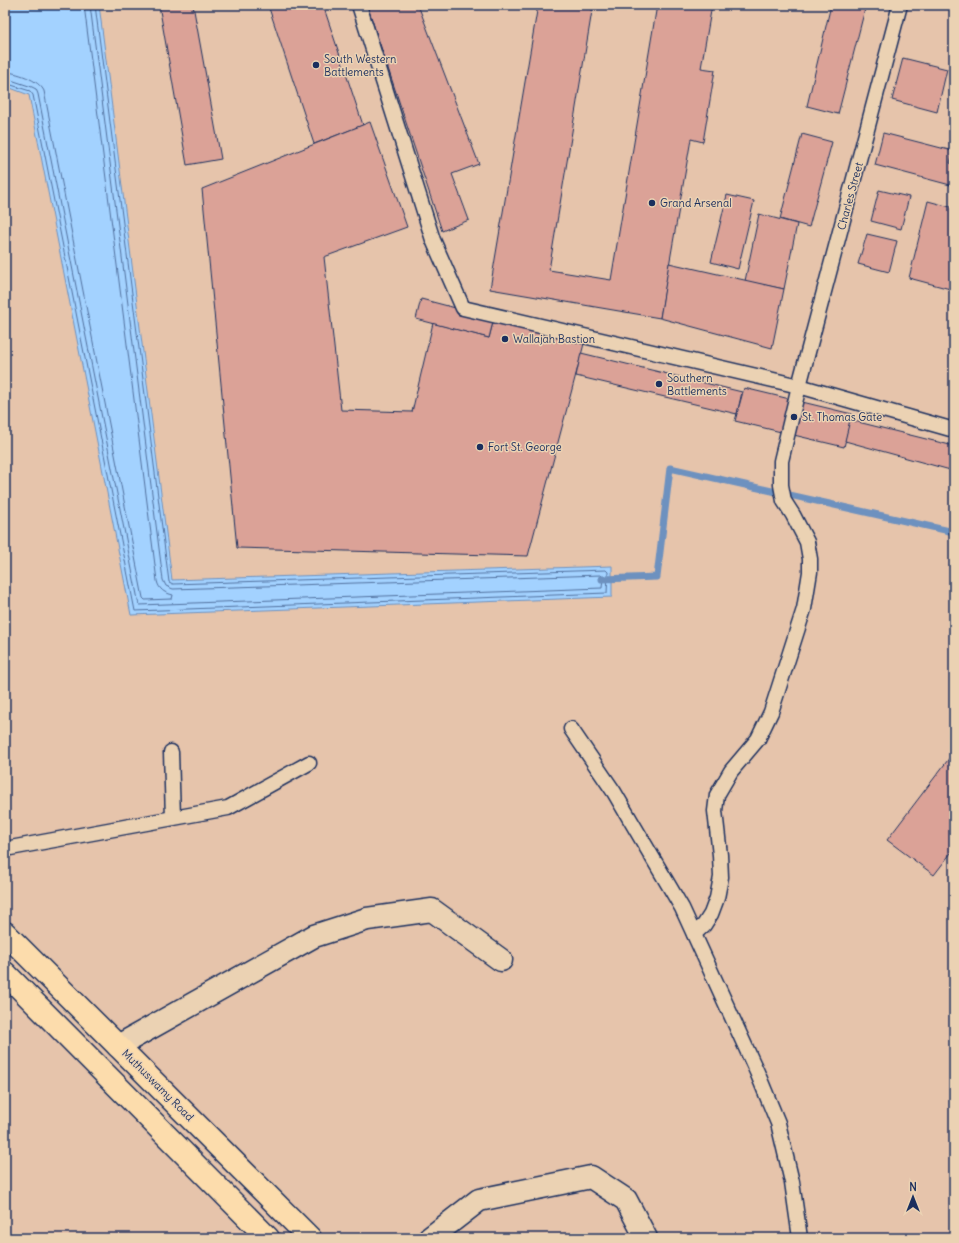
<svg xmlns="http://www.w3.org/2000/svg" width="959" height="1243" font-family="Delius,sans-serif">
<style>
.water{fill:#a3d2ff;stroke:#6d91bf}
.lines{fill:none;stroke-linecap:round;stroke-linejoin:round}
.shore{stroke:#51709e;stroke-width:1}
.stream{stroke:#6d91bf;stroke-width:7}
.building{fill:#dba297;stroke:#1b2f5e}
.service-casing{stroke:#1b2f5e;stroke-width:17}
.minor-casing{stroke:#1b2f5e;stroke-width:25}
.primary-casing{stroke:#1b2f5e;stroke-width:25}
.service{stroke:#ebd2b3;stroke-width:14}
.minor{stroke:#ebd2b3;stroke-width:22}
.primary{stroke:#fcdcac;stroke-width:22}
.poi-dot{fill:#1b2f5e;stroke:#ebd2b3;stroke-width:1.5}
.labels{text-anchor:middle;stroke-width:3;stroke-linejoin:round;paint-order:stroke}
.poi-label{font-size:11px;fill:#1b2f5e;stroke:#ebd2b3;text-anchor:start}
.street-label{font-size:11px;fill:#1b2f5e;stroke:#ebd2b3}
</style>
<rect width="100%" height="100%" fill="#e6c4ab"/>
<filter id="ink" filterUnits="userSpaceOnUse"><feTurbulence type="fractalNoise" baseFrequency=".025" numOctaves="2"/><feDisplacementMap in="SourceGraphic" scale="8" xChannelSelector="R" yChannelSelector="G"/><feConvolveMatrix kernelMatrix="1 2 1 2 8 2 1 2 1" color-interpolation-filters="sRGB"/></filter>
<g filter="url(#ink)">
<polygon class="water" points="5,5 99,5 172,580 612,566 612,597 131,615 29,95 5,86"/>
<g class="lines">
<g class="shore">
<path d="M5 72C16 72 39 80 44 91L143 598 145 600 172 599 173 595C165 593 159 590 157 581L84 5"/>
<polyline points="5,78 32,87 36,89 38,94 139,605 602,588 603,577 601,575 173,589 166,586 163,580 90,5"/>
<polyline points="5,83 30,91 33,95 135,611 607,593 608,572 606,570 173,584 169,582 95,5"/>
</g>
<polyline class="stream" points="602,579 657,577 670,468 954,532"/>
</g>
<g class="building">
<polygon points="159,5 193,5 221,159 187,165"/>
<polygon points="268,5 323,5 363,125 314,144"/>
<polygon points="367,5 418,5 479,164 452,174 469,220 442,231"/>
<polygon points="538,5 593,5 549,270 611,280 657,5 712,5 701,68 715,70 703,142 691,139 660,318 490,289"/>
<polygon points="831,5 866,5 838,114 807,106"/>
<polygon points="903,58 947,69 937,112 892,100"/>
<polygon points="370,122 407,227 324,257 341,410 412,412 433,323 489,338 494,318 585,340 528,556 237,548 202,189"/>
<polygon points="883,133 953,151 950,163 954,164 954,186 875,165"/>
<polygon points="802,134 832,142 809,227 780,219"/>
<polygon points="879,190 909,197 901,229 871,221"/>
<polygon points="727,195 754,201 738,269 711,262"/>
<polygon points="928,201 954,208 954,290 909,278"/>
<polygon points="759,214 797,224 784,289 745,281"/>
<polygon points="867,234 897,241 889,272 858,264"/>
<polygon points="669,263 784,289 772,348 660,318"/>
<polygon points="421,299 494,318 489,338 416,319"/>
<polygon points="581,353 742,392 737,414 576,376"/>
<polygon points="744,388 852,414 844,447 735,421"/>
<polygon points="850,420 954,446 954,471 845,441"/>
<polygon points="954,752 954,849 934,875 887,840"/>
</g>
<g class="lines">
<g class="service-casing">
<g id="service">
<polyline points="359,5 433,240 463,308 799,386 954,430"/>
<polyline points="571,729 614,792 682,908 757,1072 778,1123 792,1182 800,1238"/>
<polyline points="171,752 173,818"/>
<polyline points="5,849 228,808 309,763"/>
<polyline points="694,934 704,925 711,914 717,898 721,877 720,855 715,811 717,795 731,771 758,739 771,712 804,609 810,572 810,559 807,542 793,515 784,501 781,485 781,461 799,386 900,5"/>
</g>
</g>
<g class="minor-casing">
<g id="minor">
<polyline points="118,1046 314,936 367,919 432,910 501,960"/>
<polyline points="430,1238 479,1200 591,1177 626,1200 646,1238"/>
</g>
</g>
<g class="primary-casing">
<g id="primary">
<polyline points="5,933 310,1238"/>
<polyline points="5,973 268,1238"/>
</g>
</g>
<use href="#service" class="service"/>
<use href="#minor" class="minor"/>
<use href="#primary" class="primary"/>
</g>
</g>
<g class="poi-dot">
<circle cx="316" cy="65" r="4"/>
<circle cx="652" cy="203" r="4"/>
<circle cx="505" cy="339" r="4"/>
<circle cx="659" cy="384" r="4"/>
<circle cx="794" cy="417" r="4"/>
<circle cx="480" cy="447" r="4"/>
</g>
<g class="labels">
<g class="poi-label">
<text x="324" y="63">South Western<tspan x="324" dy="13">Battlements</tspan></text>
<text x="660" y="207">Grand Arsenal</text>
<text x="513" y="343">Wallajah Bastion</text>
<text x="667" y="382">Southern<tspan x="667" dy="13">Battlements</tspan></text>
<text x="802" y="421">St. Thomas Gate</text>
<text x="488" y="451">Fort St. George</text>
</g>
<g class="street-label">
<text transform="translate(850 196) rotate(-75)" y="4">Charles Street</text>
<text transform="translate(158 1085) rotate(45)" y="4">Muthuswamy Road</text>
</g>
</g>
<rect width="959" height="1243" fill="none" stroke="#ebd2b3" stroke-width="20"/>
<rect x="10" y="10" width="939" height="1223" fill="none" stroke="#1b2f5e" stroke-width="1.5" filter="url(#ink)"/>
<g transform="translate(913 1197)" stroke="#ebd2b3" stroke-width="3" paint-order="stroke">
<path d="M0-3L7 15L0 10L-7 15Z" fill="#1b2f5e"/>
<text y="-6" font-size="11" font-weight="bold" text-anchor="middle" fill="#1b2f5e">N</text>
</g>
</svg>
